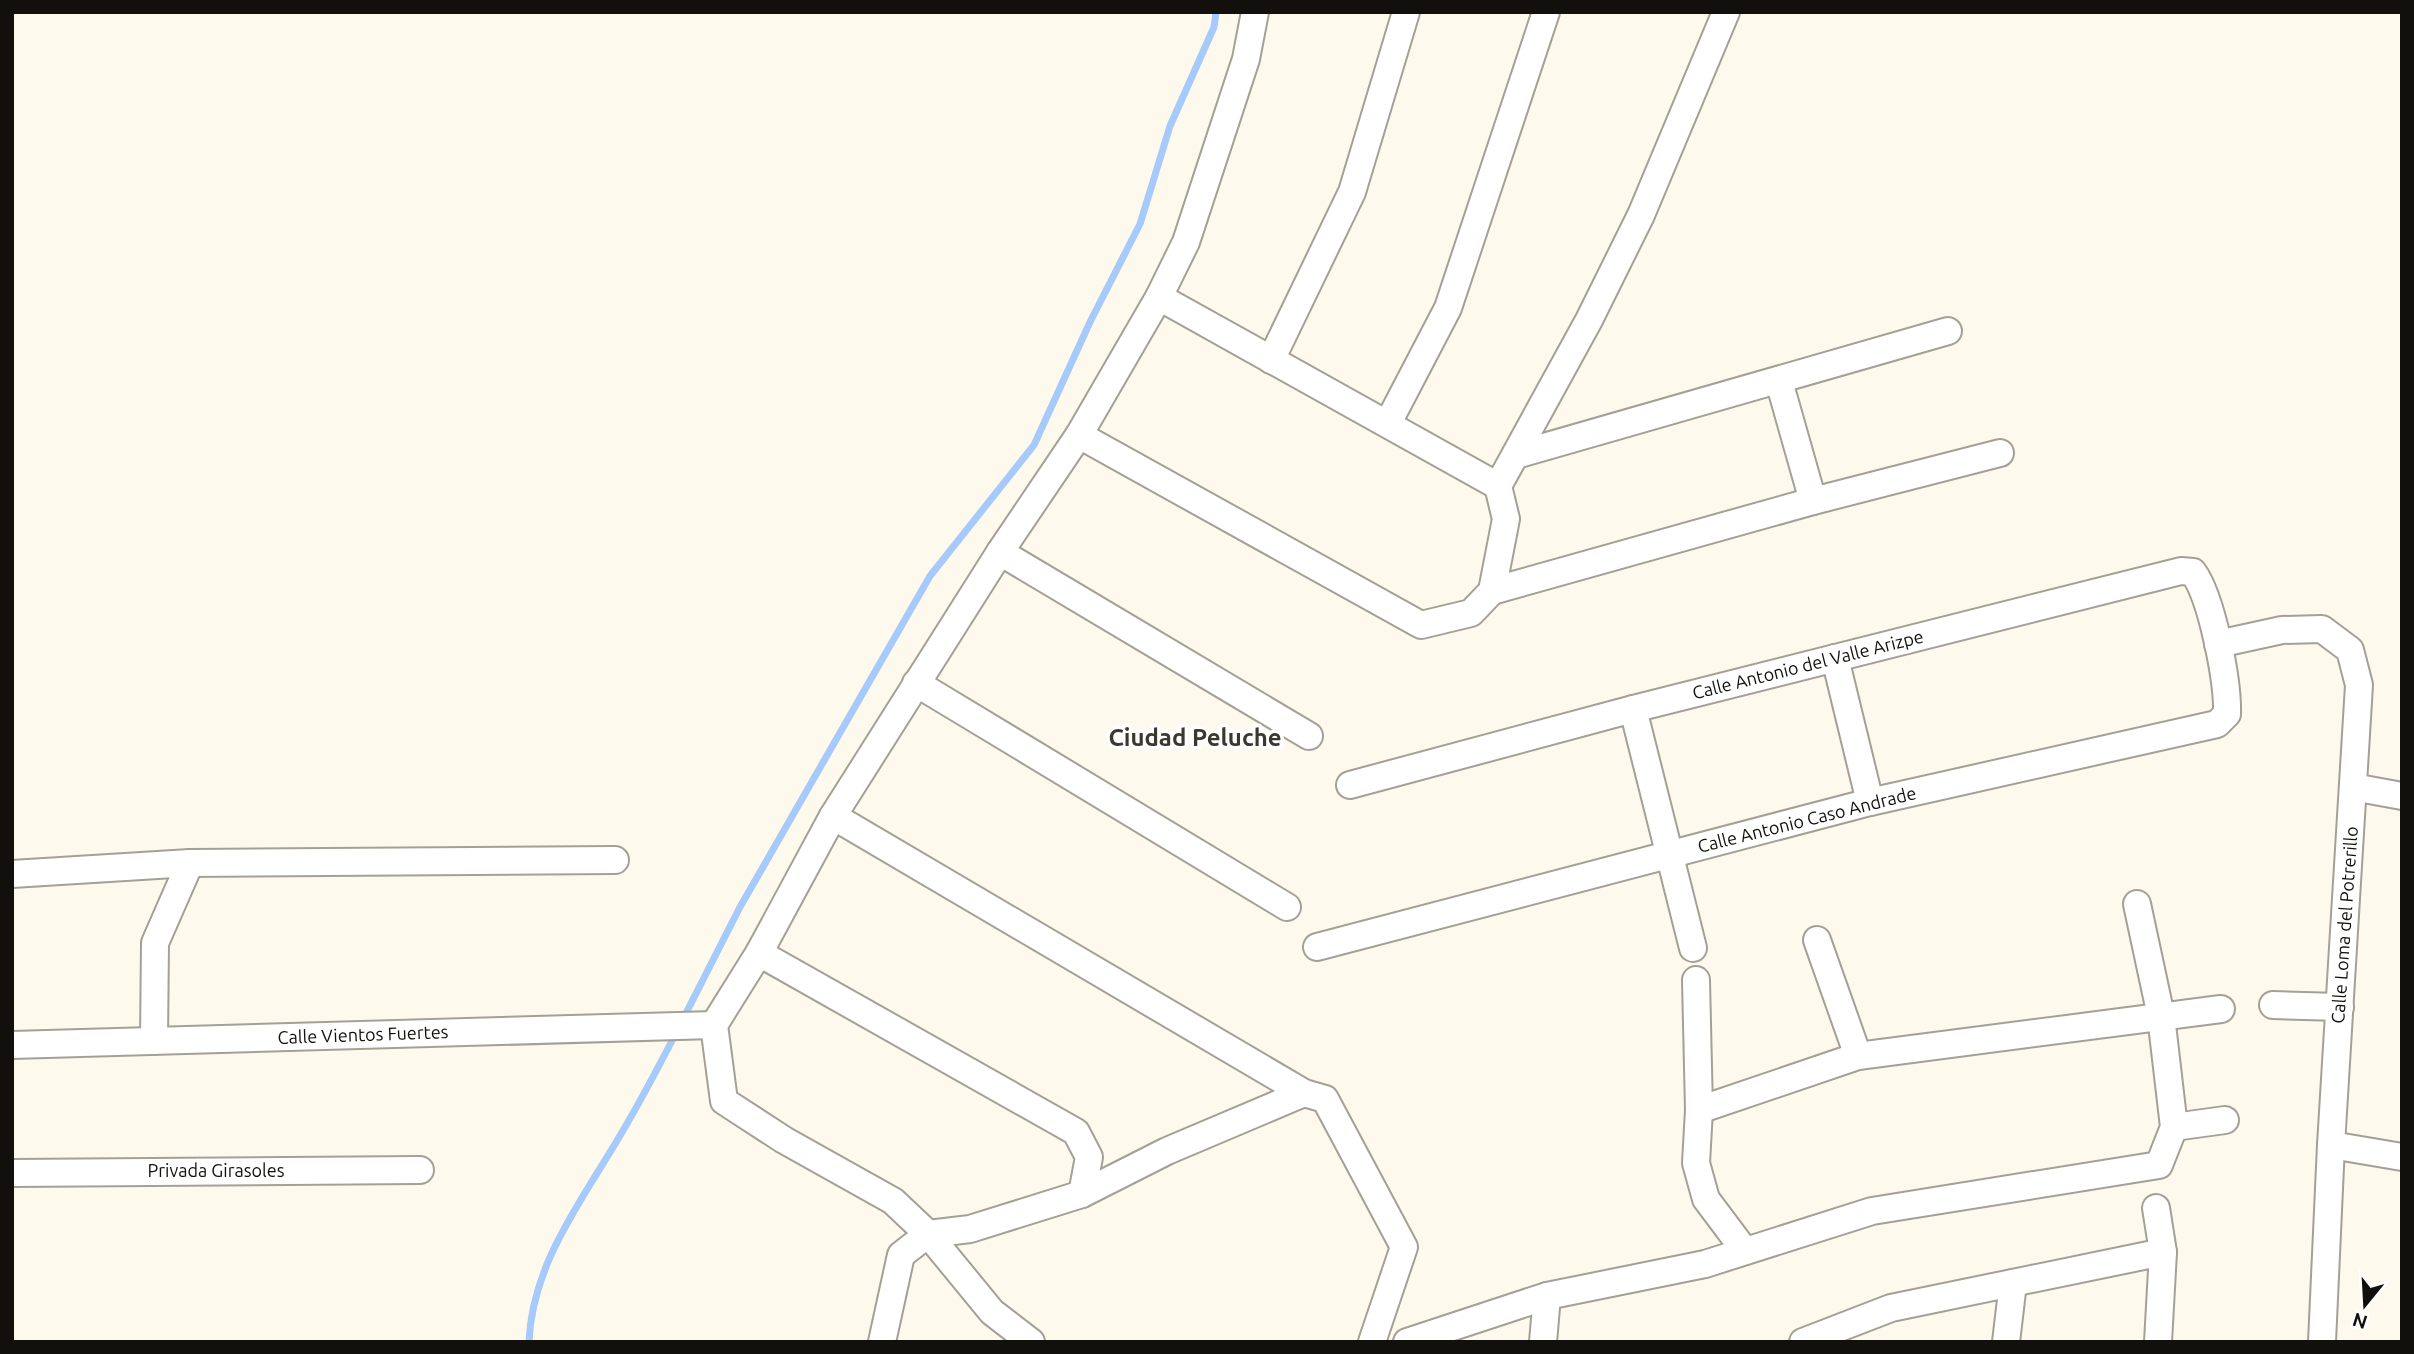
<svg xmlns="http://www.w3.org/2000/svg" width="2414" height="1354" font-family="Ubuntu,sans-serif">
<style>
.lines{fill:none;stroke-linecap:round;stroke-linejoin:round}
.stream{stroke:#a6cafb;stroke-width:7}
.minor-casing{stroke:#a5a095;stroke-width:30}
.minor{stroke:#fff;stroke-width:26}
.labels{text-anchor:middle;stroke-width:7;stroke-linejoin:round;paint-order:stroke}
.street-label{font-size:18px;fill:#11100c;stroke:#fff}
.district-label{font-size:24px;font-weight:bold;fill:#3c382e;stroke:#fff}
</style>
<rect width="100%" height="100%" fill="#fef9ed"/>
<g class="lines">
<g class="stream">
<polyline points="682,1021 740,907 930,576 1034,445 1090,322 1140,224 1170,126 1214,27 1216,12"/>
<path d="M529 1342C532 1265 580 1203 618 1139 639 1104 658 1068 677 1031"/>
</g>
<g class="minor-casing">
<g id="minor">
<polyline points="1159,297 1498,486"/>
<polyline points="1271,360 1352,192 1406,12"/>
<polyline points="1779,381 1813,501"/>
<polyline points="1388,423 1448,308 1546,12"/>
<polyline points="1079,435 1421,625 1471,613 1492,591 1506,519 1498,486 1589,320 1641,215 1726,12"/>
<polyline points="1516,455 1948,331"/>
<polyline points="1000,552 1309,736"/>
<polyline points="1492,591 1813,501 2000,453"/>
<polyline points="2218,644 2282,630 2322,629 2350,650 2359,685 2331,1145 2322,1342"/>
<polyline points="1835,658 1870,802"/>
<polyline points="916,683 1287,907"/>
<polyline points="1633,709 1693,948"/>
<polyline points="2353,787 2402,796"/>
<polyline points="833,816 1304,1093 1325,1099 1404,1247 1372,1342"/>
<polyline points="12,874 190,863 615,860"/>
<polyline points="1817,940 1858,1056"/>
<path d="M1317 947 1870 802 2217 724 2227 714C2228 681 2212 598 2193 572L2181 571 1633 709 1350 785"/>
<polyline points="759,953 1076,1132 1089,1157 1082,1194"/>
<polyline points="1696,980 1699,1110 1696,1163 1706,1199 1745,1251"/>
<polyline points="2273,1005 2340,1007"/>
<polyline points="154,1041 155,943 190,863"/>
<polyline points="12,1045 714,1025"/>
<polyline points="1699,1110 1858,1056 2221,1009"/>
<polyline points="2174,1127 2225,1120"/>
<polyline points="2331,1145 2402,1157"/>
<polyline points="12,1173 420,1170"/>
<polyline points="2156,1208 2163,1252 2158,1342"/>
<polyline points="882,1342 901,1255 928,1234 970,1229 1082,1194 1167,1151 1304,1093"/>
<polyline points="1031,1342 992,1312 928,1234 893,1201 784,1140 724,1101 714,1025 759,953 833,816 1000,552 1079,435 1159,297 1186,242 1246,59 1255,12"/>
<polyline points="1407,1342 1547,1296 1705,1264 1872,1211 2159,1165 2174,1127 2161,1016 2137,904"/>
<polyline points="1543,1342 1547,1296"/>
<polyline points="1803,1342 1891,1308 2163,1252"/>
<polyline points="2006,1342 2013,1283"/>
</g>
</g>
<use href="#minor" class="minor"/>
</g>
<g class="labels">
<g class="street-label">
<text transform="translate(1808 665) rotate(-14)" y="6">Calle Antonio del Valle Arizpe</text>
<text transform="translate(1807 820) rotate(-14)" y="6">Calle Antonio Caso Andrade</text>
<text transform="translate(2345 925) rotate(-86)" y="6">Calle Loma del Potrerillo</text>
<text transform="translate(363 1035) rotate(-2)" y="6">Calle Vientos Fuertes</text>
<text x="216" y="1177">Privada Girasoles</text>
</g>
<g class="district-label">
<text x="1195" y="746">Ciudad Peluche</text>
</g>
</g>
<rect width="2414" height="1354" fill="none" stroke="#11100c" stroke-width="28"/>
<g transform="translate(2365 1305) rotate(198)" stroke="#ffffff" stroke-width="5" paint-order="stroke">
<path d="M0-5L12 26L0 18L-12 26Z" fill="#11100c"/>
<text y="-10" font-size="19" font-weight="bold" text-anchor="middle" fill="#11100c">N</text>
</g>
</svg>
